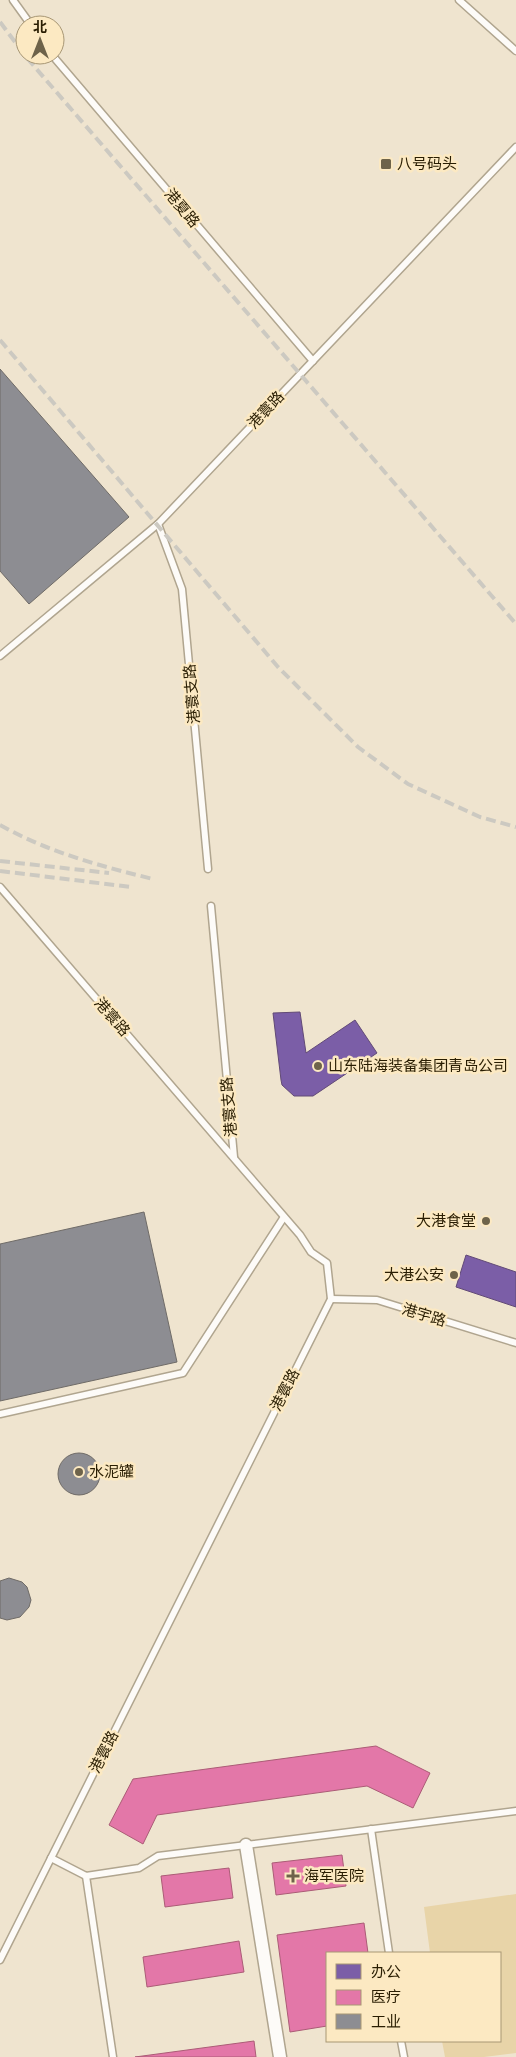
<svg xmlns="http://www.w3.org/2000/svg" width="516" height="2057" font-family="Bitter,'Noto Sans SC',serif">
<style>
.green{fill:#e8d4a8}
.offices{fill:#7b5ea7;stroke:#624a76}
.health{fill:#e377a8;stroke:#ab5c76}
.industry{fill:#8d8d92;stroke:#6f6b67}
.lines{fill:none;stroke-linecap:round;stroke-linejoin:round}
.lane-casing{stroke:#b0a58f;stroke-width:9}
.street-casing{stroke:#b0a58f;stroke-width:15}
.lane{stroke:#fdfbf8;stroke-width:6}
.street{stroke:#fdfbf8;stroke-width:12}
.rail{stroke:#ccc9c1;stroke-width:4;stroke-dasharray:10 5;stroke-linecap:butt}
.poi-dot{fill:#6e634a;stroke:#fce9c2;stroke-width:2}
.labels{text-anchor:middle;stroke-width:5;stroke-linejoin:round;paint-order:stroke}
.poi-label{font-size:15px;fill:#291d02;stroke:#fce9c2;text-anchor:start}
.street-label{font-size:15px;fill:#291d02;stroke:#fce9c2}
</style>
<rect width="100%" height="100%" fill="#efe4cf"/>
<polygon class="green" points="516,1894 516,2053 484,2057 445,2057 442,2041 500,2041 500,1953 430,1953 424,1907"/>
<g class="offices">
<polygon points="300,1012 306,1053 355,1020 377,1053 313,1096 294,1096 282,1085 281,1080 273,1013"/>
<polygon points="466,1255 516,1272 516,1307 456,1287"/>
</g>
<g class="health">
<polygon points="376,1746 430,1773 413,1808 367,1786 157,1815 143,1844 109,1825 133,1779"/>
<polygon points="342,1855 346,1886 276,1895 272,1863"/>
<polygon points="229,1868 233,1898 165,1907 161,1876"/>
<polygon points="364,1923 368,1953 327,1953 327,2026 290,2032 277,1935"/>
<polygon points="239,1941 244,1972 147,1987 143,1957"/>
<polygon points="254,2041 256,2057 135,2057"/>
</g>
<g class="industry">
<polygon points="0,369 129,517 29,604 0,571"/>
<polygon points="144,1212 177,1362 0,1401 0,1244"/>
<circle cx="79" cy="1474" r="21"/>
<polygon points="9,1578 22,1582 27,1587 31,1600 29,1607 20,1617 7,1620 0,1618 0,1581"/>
</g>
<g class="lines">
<g class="lane-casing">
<g id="lane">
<polyline points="13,0 31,25"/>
<polyline points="459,0 516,51"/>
<polyline points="52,55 313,361"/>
<polyline points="158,524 182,589 208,869"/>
<polyline points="0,656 158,524 516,147"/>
<polyline points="0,887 300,1235 311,1252 327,1263 331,1299 0,1960"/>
<polyline points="211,906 234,1157"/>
<polyline points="331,1299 377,1300 516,1343"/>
<polyline points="0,1414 183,1373 284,1217"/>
<polyline points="371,1829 389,1953"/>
<polyline points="51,1858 86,1876 139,1868 158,1856 516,1811"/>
<polyline points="86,1876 113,2057"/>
<polyline points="401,2041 404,2057"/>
</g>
</g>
<g class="street-casing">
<polyline id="street" points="246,1845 280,2057"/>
</g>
<use href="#lane" class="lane"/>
<use href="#street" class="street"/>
<g class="rail">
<polyline points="0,22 27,58 516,624"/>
<polyline points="0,340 278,667 358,747 408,784 480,817 516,827"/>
<path d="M0 825C48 852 100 866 153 879"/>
<polyline points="0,861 109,873"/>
<polyline points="0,871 131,887"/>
</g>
</g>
<g class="poi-dot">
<rect x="380" y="158" width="12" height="12" rx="2.5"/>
<circle cx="318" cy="1066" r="5"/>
<circle cx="486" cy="1221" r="5"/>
<circle cx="454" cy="1275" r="5"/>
<circle cx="79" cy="1472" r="5"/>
<path d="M290.5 1868.5h5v5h5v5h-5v5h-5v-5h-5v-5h5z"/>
</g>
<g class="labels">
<g class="poi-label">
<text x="397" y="169">八号码头</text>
<text x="328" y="1071">山东陆海装备集团青岛公司</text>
<text x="476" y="1226" text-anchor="end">大港食堂</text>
<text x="444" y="1280" text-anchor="end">大港公安</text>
<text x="89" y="1477">水泥罐</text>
<text x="304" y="1881">海军医院</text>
</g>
<g class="street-label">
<text transform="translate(182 208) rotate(50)" y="5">港夏路</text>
<text transform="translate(266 410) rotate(-47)" y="5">港寰路</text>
<text transform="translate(192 694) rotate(-95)" y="5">港寰支路</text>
<text transform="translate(112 1017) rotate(49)" y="5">港寰路</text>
<text transform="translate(229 1107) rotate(-95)" y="5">港寰支路</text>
<text transform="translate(424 1315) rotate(17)" y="5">港宇路</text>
<text transform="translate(285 1390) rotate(-63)" y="5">港寰路</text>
<text transform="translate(104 1752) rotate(-63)" y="5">港寰路</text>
</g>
</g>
<rect x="326" y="1952" width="175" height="90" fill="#fce9c2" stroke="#a89775"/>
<rect x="336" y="1964" width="25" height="15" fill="#7b5ea7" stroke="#a89775"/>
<text x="371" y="1977" font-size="15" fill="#291d02">办公</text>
<rect x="336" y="1990" width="25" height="15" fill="#e377a8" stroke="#a89775"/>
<text x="371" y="2002" font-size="15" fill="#291d02">医疗</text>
<rect x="336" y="2014" width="25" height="15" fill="#8d8d92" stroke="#a89775"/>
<text x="371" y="2027" font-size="15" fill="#291d02">工业</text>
<g transform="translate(40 40)"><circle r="24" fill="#fce9c2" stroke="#a89775"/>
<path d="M0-4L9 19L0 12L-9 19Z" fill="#6e634a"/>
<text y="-8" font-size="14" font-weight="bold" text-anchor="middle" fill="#291d02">北</text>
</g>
</svg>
